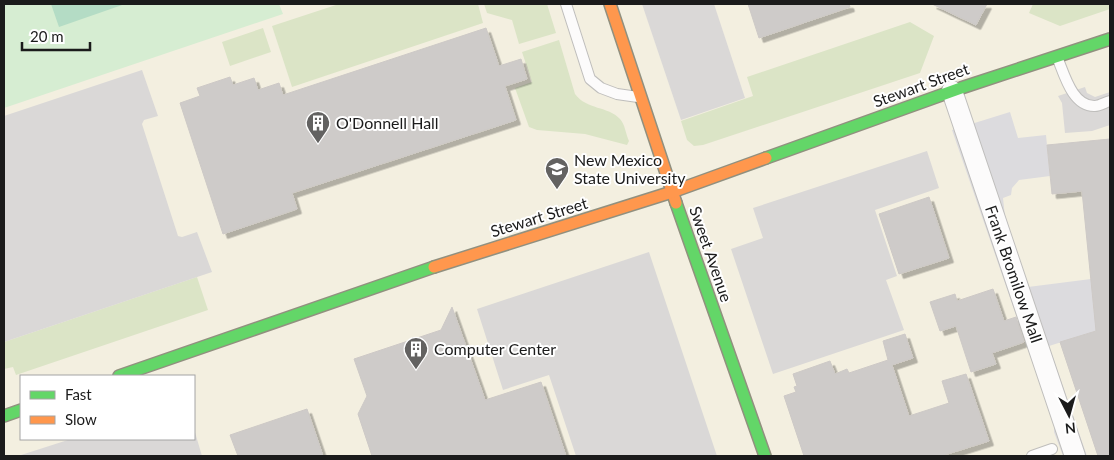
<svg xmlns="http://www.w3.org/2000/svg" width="1114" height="460" font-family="Lato,sans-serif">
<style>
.education{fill:#f3efe0;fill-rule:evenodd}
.grass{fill:#dbe4c6}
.park{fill:#d6edd2}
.pitch{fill:#b4dcc5}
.parking{fill:#dad8d7}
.plaza{fill:#dcdbde}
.building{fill:#cecbc9;stroke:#cdc9c6;filter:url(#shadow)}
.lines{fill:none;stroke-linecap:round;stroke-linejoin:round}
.lane-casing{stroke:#bfbebc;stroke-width:12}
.street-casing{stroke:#bfbebc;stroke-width:22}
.fast-casing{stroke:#91907f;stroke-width:14}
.slow-casing{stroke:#91907f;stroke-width:14}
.lane{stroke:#fcfbfb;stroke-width:10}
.street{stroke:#fcfbfb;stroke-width:20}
.fast{stroke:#63d668;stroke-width:11}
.slow{stroke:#ff974d;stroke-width:11}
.labels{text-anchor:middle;stroke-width:4;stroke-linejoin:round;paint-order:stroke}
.street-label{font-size:16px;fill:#1b1b1b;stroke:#fff}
.poi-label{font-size:16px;fill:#1b1b1b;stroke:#fff;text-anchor:start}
</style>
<defs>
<filter id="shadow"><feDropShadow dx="4.5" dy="4.5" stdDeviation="0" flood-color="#0004"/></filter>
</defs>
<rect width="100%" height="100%" fill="#eae7e4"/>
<path class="education" d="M4 4H1110V456H4ZM21 376H194V439H21Z"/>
<g class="grass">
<polygon points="339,4 478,4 483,23 292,87 272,26"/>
<polygon points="484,4 547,4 556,33 519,44 512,20 487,13"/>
<polygon points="1033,4 1110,4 1110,9 1060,26 1029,13"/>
<polygon points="910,22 934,36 920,73 703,145 694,146 687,140 681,121 753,96 747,77"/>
<polygon points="263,28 271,52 230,66 222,42"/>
<path d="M559 40 575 94C587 110 608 106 620 119 625 124 626 135 629 141L627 145 585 134 537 130 529 127 515 88 532 82 522 52Z"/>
<polygon points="197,277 208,310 16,375 13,367 4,369 4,342"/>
</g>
<polygon class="park" points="4,4 279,4 283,14 4,108"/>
<polygon class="pitch" points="51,4 125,4 59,27"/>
<g class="parking">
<polygon points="642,4 714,4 745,98 681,120"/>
<polygon points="142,70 158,116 144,120 142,124 178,236 182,237 197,232 212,272 4,342 4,116"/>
<polygon points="1085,87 1087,93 1095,97 1110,92 1110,125 1092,131 1065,133 1062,103 1058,96"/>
<polygon points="927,151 939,188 875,210 897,276 886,280 904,330 773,374 731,249 763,238 753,208"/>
<polygon points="649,252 717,456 576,456 549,375 503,390 477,309"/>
<polygon points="194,429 202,456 18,456 71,439 194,439"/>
</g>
<polygon class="plaza" points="1010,112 1018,138 1046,135 1050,176 1019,180 1012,188 1011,195 1003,198 1005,217 1028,287 1091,279 1094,312 1110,310 1110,330 1109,327 1049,346 1087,456 1063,456 1054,432 1054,425 952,130"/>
<g class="building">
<polygon points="748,4 849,4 850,7 759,38"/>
<polygon points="932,4 987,4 976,25"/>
<polygon points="486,28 499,66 521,59 527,79 505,86 516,120 292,193 297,209 223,234 180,103 200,96 197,88 230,77 233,85 254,78 258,90 279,83 283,95"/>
<polygon points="1110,139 1110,456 1098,456 1060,342 1096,331 1082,191 1052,194 1047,145"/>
<polygon points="929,197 949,258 899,274 879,214"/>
<polygon points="993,289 1004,321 1016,317 1024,342 992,353 996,364 971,372 956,326 940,331 930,302 955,294 957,301"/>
<polygon points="452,307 485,400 541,382 566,456 372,456 358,414 367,396 354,359 441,330"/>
<polygon points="905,334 913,358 892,365 909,416 949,403 942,381 966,374 989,441 941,456 804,456 784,396 796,392 794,387 797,386 793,374 830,361 835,374 847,369 849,373 888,360 883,341"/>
<polygon points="307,409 323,456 238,456 230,435"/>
</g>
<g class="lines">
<g class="lane-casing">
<g id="lane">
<polyline points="566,4 590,79 601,88 617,94 638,97"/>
<path d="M1057 57C1064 73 1072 107 1095 106 1099 106 1106 102 1110 101"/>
<polyline points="1032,456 1052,449"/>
</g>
</g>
<g class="street-casing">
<polyline id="street" points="952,91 1075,456"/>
</g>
<g class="fast-casing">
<g id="fast">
<polyline points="766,158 961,88 1110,39"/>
<polyline points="676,203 765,456"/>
<polyline points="119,376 434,267"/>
<polyline points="4,416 21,410"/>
</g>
</g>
<g class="slow-casing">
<g id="slow">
<polyline points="610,4 676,203"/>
<polyline points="434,267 672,192 766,158"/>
</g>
</g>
<use href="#lane" class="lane"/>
<use href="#street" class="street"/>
<use href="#fast" class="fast"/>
<use href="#slow" class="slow"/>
</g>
<defs>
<g id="building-pin" transform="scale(1.25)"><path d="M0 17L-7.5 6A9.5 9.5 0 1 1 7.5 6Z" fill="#636261" stroke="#fff"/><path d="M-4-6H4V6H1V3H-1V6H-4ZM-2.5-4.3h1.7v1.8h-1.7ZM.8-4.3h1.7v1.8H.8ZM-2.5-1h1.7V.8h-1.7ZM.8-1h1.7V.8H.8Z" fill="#fff"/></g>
<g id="university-pin" transform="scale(1.25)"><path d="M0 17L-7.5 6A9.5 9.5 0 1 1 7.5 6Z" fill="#636261" stroke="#fff"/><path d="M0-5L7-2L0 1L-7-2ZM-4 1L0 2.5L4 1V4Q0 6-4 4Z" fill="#fff"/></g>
</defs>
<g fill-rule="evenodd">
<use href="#building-pin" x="318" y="123"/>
<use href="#university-pin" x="557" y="169"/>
<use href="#building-pin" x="416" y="349"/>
</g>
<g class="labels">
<g class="street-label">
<text transform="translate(921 85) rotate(-20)" y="6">Stewart Street</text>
<text transform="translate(539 217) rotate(-17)" y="6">Stewart Street</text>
<text transform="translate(711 254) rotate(71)" y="6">Sweet Avenue</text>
<text transform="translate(1014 274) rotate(71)" y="6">Frank Bromilow Mall</text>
</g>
<g class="poi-label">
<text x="336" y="129">O'Donnell Hall</text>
<text x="574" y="166">New Mexico<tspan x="574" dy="18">State University</tspan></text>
<text x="434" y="355">Computer Center</text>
</g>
</g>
<rect width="1114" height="460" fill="none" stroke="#1b1b1b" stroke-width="10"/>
<rect x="20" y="375" width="175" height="65" fill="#ffffff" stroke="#a4a4a4"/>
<rect x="30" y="391" width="25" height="8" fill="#63d668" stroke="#a4a4a4"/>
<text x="65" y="400" font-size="15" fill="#1b1b1b">Fast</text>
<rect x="30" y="416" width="25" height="8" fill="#ff974d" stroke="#a4a4a4"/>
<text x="65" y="425" font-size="15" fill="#1b1b1b">Slow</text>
<g transform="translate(1069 415) rotate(174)" stroke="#ffffff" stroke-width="4" paint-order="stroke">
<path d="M0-4L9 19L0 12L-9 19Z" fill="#1b1b1b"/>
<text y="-8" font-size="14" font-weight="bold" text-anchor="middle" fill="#1b1b1b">N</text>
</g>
<path d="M22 42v8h68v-8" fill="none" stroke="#1b1b1b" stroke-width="2.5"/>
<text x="30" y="42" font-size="15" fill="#1b1b1b" stroke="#ffffff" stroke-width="4" paint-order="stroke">20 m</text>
</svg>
